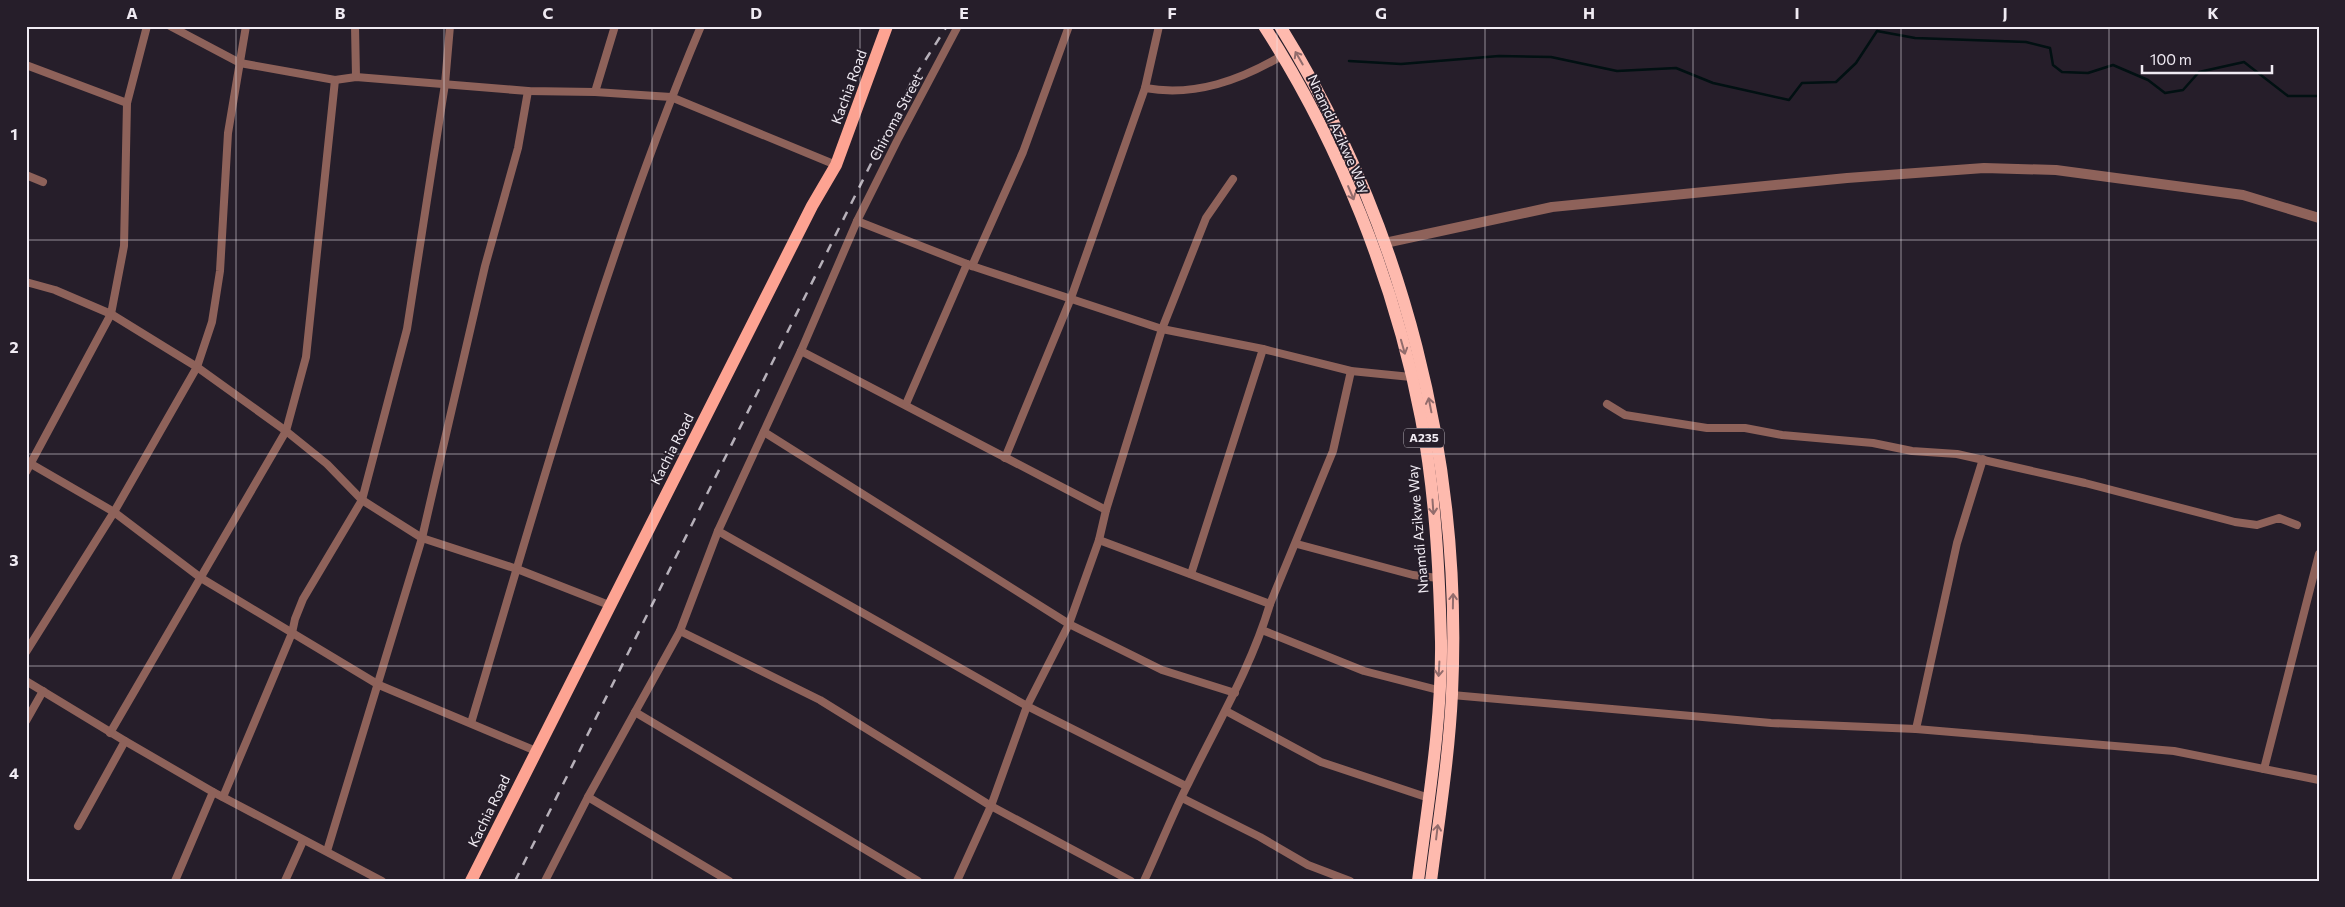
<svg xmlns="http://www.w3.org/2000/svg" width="2345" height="907" font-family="Commissioner,sans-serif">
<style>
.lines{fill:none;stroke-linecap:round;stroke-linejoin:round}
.stream{stroke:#011012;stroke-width:2.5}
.minor{stroke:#8e625a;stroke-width:8}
.tertiary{stroke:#8e625a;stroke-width:10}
.primary{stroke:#fda392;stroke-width:12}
.trunk{stroke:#febaae;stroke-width:12}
.rail{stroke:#b7b1ba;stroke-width:2.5;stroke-dasharray:9 9;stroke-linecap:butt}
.oneway{stroke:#926c6c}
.grid{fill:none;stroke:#f0ebf3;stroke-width:1;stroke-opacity:0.55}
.labels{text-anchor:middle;stroke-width:4;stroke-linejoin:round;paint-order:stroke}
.shield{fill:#261e2a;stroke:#b3aeb7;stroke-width:1}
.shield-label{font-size:12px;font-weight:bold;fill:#f0ebf3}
.street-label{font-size:14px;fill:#f0ebf3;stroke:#261e2a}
.neatline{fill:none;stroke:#f0ebf3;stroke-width:2}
.grid-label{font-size:16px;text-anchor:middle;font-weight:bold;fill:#f0ebf3}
</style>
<rect width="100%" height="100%" fill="#261e2a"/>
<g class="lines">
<polyline class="stream" points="1349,61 1401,64 1499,56 1551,57 1617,71 1676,68 1713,83 1789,100 1802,83 1836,82 1856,63 1877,31 1915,38 2026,42 2050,48 2053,65 2062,72 2088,73 2113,65 2148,80 2165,93 2183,90 2199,72 2244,62 2288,96 2319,96"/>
<g class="minor">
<polyline points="170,26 240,63 335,80 356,77 528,91 595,92 671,97 836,165"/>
<polyline points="355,26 356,77"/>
<polyline points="26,65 127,103"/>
<path d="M1145 88C1195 97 1241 80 1283 55"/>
<polyline points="595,92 615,26"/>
<polyline points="26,175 43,182"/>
<polyline points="857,221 972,266 1162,329 1263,349 1351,371 1411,377"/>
<polyline points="972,266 1023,152 1069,26"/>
<polyline points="26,282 55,290 111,314 197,367 286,431 327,464 362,500 422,538 517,569 609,605"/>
<polyline points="801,351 1106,510"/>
<polyline points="906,404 967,264"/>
<polyline points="1607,404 1625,415 1707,428 1745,428 1782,435 1873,443 1912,451 1957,454 2085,483 2235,522 2257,525 2279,518 2297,525"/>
<polyline points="764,432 1069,624 1162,670 1235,693"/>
<polyline points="1005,458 1071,298 1145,88 1159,26"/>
<polyline points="26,461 114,512 201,578 379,685 536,751"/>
<polyline points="26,472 111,314 124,246 127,103 147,26"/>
<polyline points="718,531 1027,706 1186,786"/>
<polyline points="1099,540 1270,604"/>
<polyline points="1297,544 1413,575 1438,578"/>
<polyline points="1191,574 1263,349"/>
<polyline points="1262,630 1364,671 1438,690"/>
<polyline points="680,631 820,700 991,806 1131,881"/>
<polyline points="26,652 114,512 197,367 212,322 220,271 228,133 246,26"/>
<polyline points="26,681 125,741 213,792 382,881"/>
<polyline points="1452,695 1771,723 1916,729 2174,751 2319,780"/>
<polyline points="1226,711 1321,762 1429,798"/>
<polyline points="635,712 918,881"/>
<polyline points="26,721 43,691"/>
<path d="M471 723C541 489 606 251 701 26"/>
<polyline points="1916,729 1957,543 1983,459"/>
<polyline points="110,733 286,431 306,357 335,80"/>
<polyline points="2264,769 2319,554"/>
<polyline points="223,797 292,633 295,619 303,599 362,500 407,329 445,84 450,26"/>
<polyline points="588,797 729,881"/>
<polyline points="1182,798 1260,837 1308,865 1350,881"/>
<polyline points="78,826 125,741"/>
<polyline points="327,851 422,538 485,266 518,148 528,91"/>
<polyline points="175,881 213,792"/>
<polyline points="285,881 303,841"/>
<polyline points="545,881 588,797 680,631 718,531 801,351 857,221 897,141 958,26"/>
<polyline points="957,881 991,806 1027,706 1069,624 1099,540 1106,510 1162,329 1206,218 1233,179"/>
<path d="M1144 881C1159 849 1172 815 1188 784 1217 724 1251 668 1270 604L1333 451 1351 371"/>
</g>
<polyline class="tertiary" points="1385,243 1552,207 1847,178 1984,168 2056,170 2243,195 2319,218"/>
<polyline class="primary" points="471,881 812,206 836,165 887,26"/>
<g class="trunk">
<path d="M1264 26C1339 142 1395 283 1421 418 1435 491 1439 567 1441 641 1442 721 1428 802 1418 881"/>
<path d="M1280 26C1404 226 1463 460 1452 694 1449 757 1439 819 1431 881"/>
</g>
<polyline class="rail" points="515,881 912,81 947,26"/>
</g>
<defs><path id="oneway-shaft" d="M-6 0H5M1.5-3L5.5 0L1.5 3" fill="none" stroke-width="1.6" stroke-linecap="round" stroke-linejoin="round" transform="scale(1.25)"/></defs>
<g class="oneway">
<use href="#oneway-shaft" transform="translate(1299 58) rotate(-120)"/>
<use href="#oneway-shaft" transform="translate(1351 193) rotate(67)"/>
<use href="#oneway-shaft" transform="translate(1403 347) rotate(74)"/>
<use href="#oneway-shaft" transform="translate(1430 405) rotate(-101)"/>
<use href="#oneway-shaft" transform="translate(1433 507) rotate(86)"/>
<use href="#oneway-shaft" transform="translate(1453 601) rotate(-89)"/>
<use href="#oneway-shaft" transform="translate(1439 669) rotate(93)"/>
<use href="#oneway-shaft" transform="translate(1437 832) rotate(-83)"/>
</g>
<path class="grid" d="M236 26V881M444 26V881M652 26V881M860 26V881M1068 26V881M1277 26V881M1485 26V881M1693 26V881M1901 26V881M2109 26V881M26 240H2319M26 454H2319M26 666H2319"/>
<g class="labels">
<rect class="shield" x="1404" y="428.5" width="40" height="19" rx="4"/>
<g class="shield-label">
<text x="1424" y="442">A235</text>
</g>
<g class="street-label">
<text transform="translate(849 87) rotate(-70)" y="5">Kachia Road</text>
<text transform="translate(896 117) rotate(-62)" y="5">Chiroma Street</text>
<text transform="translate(1339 134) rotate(65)" y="5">Nnamdi Azikwe Way</text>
<text transform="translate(672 449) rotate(-63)" y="5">Kachia Road</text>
<text transform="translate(1418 529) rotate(-95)" y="5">Nnamdi Azikwe Way</text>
<text transform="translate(489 811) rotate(-64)" y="5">Kachia Road</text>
</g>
</g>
<rect width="2345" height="907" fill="none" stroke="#261e2a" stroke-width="55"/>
<path d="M2142 65v8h130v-8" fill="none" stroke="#f0ebf3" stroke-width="2.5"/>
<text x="2150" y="65" font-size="15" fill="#f0ebf3" stroke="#261e2a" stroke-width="4" paint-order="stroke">100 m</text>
<rect x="28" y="28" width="2290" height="852" class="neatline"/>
<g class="grid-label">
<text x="132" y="19">A</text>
<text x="340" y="19">B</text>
<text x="548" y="19">C</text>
<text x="756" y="19">D</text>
<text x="964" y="19">E</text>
<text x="1172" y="19">F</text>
<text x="1381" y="19">G</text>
<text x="1589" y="19">H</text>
<text x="1797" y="19">I</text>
<text x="2005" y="19">J</text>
<text x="2213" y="19">K</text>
<text x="14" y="140">1</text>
<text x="14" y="353">2</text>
<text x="14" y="566">3</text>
<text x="14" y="779">4</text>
</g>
</svg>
